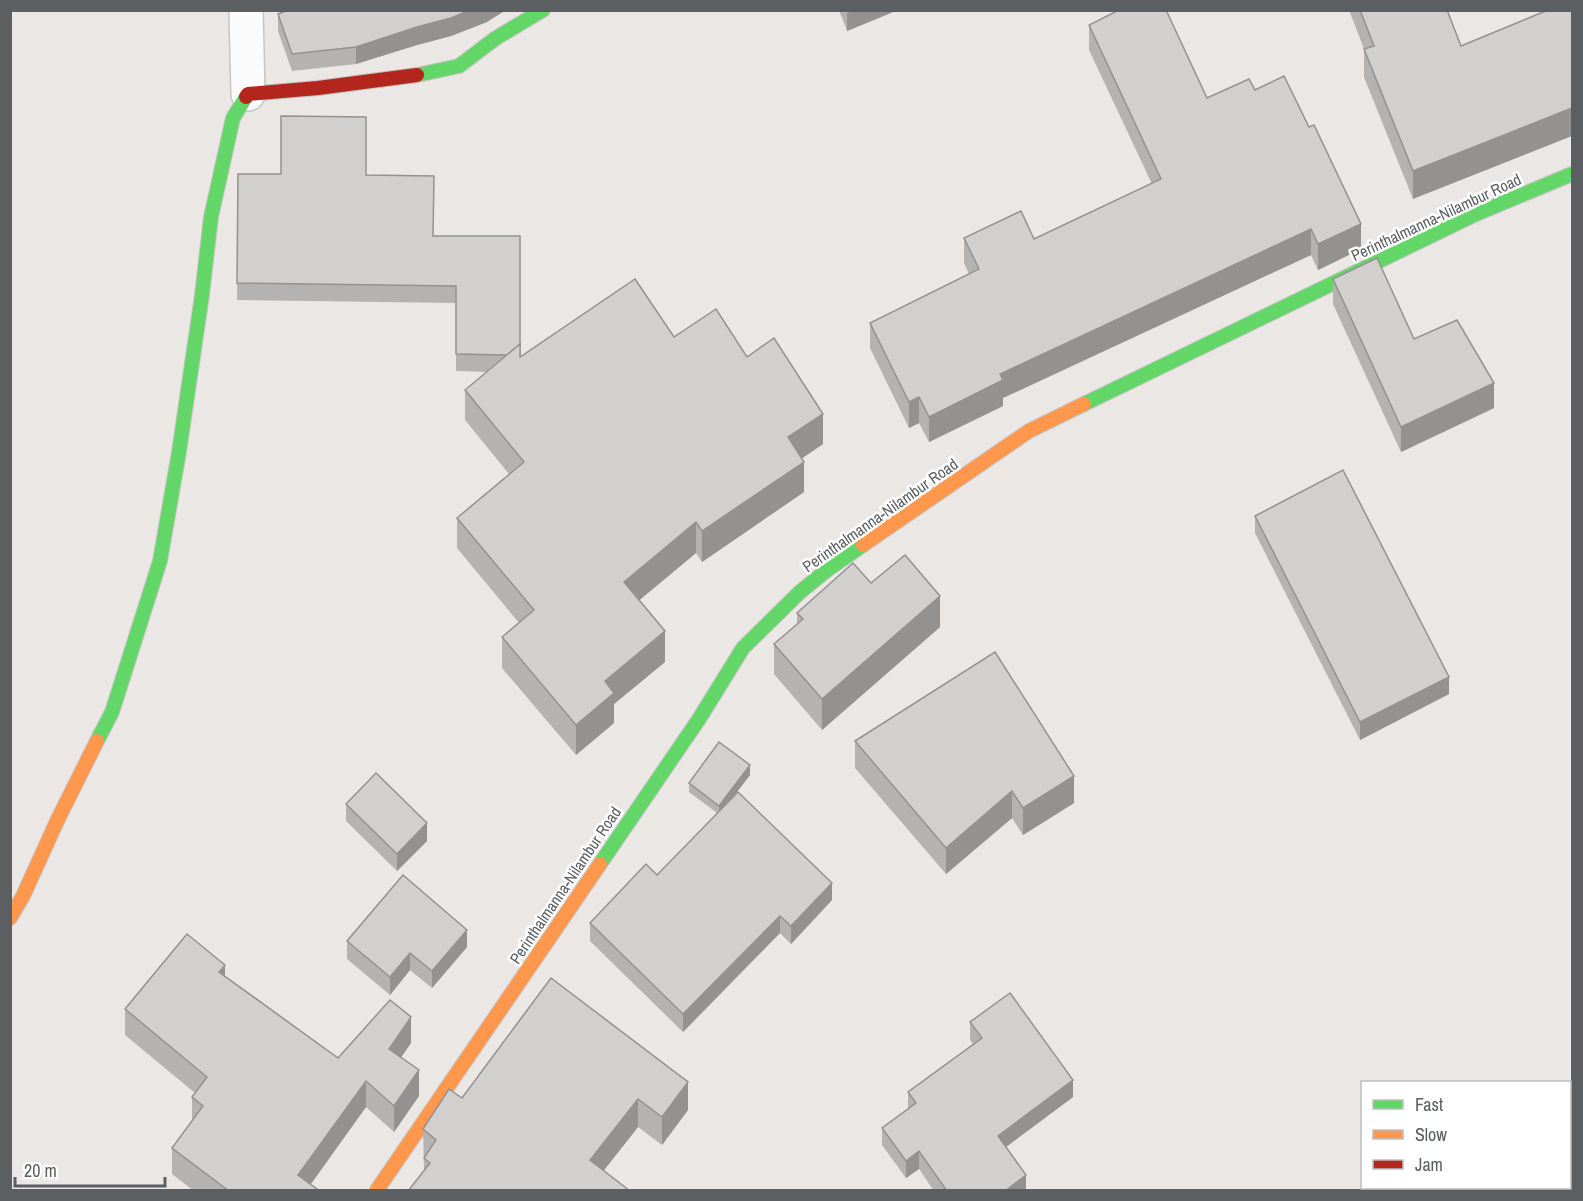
<svg xmlns="http://www.w3.org/2000/svg" width="1583" height="1201" font-family="'Archivo Narrow',sans-serif">
<style>
.lines{fill:none;stroke-linecap:round;stroke-linejoin:round}
.street-casing{stroke:#c4c5c4;stroke-width:36}
.fast-casing{stroke:#c5c5c5;stroke-width:16}
.slow-casing{stroke:#c5c5c5;stroke-width:16}
.jam-casing{stroke:#c5c5c5;stroke-width:16}
.street{stroke:#fcfbfb;stroke-width:33}
.fast{stroke:#63d668;stroke-width:14}
.slow{stroke:#ff974d;stroke-width:14}
.jam{stroke:#b3261e;stroke-width:14}
.wall{fill:#b5b3b1}
.shaded-wall{fill:#939290}
.building{fill:#d2d0ce;stroke:#939290;stroke-width:1.5}
.labels{text-anchor:middle;stroke-width:5;stroke-linejoin:round;paint-order:stroke}
.street-label{font-size:16px;fill:#5b5f62;stroke:#fff}
</style>
<rect width="100%" height="100%" fill="#eae7e4"/>
<g class="lines">
<g class="street-casing">
<polyline id="street" points="246,10 248,94"/>
</g>
<g class="fast-casing">
<g id="fast">
<polyline points="417,75 459,66 496,38 543,10"/>
<polyline points="1084,404 1476,214 1572,174"/>
<polyline points="97,741 112,712 160,561 179,452 202,295 211,217 233,118 246,97"/>
<polyline points="600,864 699,719 743,648 800,592 827,570 863,545"/>
</g>
</g>
<g class="slow-casing">
<g id="slow">
<polyline points="863,545 1029,431 1084,404"/>
<polyline points="10,918 23,896 58,819 97,741"/>
<polyline points="377,1190 600,864"/>
</g>
</g>
<g class="jam-casing">
<polyline id="jam" points="246,97 248,94 318,88 417,75"/>
</g>
<use href="#street" class="street"/>
<use href="#fast" class="fast"/>
<use href="#slow" class="slow"/>
<use href="#jam" class="jam"/>
</g>
<g class="wall">
<polygon points="839,10 898,10 847,31"/>
<polygon points="1349,10 1447,10 1461,46 1413,199 1364,77 1364,49"/>
<polygon points="278,14 487,22 451,36 417,45 356,64 292,71 278,31"/>
<polygon points="1089,25 1207,98 1255,90 1361,249 1318,270 1311,255 1003,398 1003,406 929,442 919,423 909,428 870,348 870,323 969,274 964,263 964,238 1034,239 1152,184 1089,50"/>
<polygon points="238,174 366,175 433,236 520,357 674,337 747,357 823,444 802,458 804,492 702,562 696,553 639,600 665,662 614,704 614,723 576,755 502,668 502,637 519,623 457,548 457,518 509,474 465,420 465,390 486,372 456,371 456,303 237,300"/>
<polygon points="1333,279 1414,339 1494,408 1401,452 1333,304"/>
<polygon points="1255,516 1449,694 1360,740 1255,533"/>
<polygon points="871,583 940,627 822,730 774,674 774,644 797,625 797,613"/>
<polygon points="855,741 1074,803 1023,835 1012,818 946,874 855,768"/>
<polygon points="750,775 734,796 832,900 791,944 780,933 683,1032 590,941 590,923 657,875 717,813 689,792 689,783"/>
<polygon points="346,804 427,841 397,871 346,821"/>
<polygon points="347,941 467,947 432,988 410,970 390,995 347,959"/>
<polygon points="225,976 338,1058 411,1043 401,1057 419,1096 394,1132 366,1107 310,1184 317,1191 194,1191 172,1174 172,1148 192,1122 192,1097 195,1093 125,1035 125,1009"/>
<polygon points="551,978 688,1110 662,1145 638,1127 604,1170 424,1171 423,1129 462,1098"/>
<polygon points="970,1022 1073,1097 1006,1147 1026,1191 934,1191 919,1169 906,1178 882,1145 882,1128 908,1109 908,1092 973,1044 970,1040"/>
</g>
<g class="shaded-wall">
<polygon points="470,10 506,10 487,22 451,36 417,45 356,64 356,47"/>
<polygon points="854,10 898,10 847,31 847,13"/>
<polygon points="1572,108 1572,136 1413,199 1413,171"/>
<polygon points="1361,224 1361,249 1318,270 1318,244"/>
<polygon points="1311,229 1311,255 1003,398 1003,406 929,442 929,417 1000,374"/>
<polygon points="1494,383 1494,408 1401,452 1401,427"/>
<polygon points="919,397 919,423 909,428 909,402"/>
<polygon points="823,414 823,444 788,468 788,437"/>
<polygon points="804,462 804,492 702,562 702,531"/>
<polygon points="696,522 696,553 624,613 624,582"/>
<polygon points="940,596 940,627 822,730 822,699"/>
<polygon points="665,631 665,662 614,704 614,723 576,755 576,725 605,681"/>
<polygon points="1449,677 1449,694 1360,740 1360,722"/>
<polygon points="750,765 750,775 719,815 719,806"/>
<polygon points="1074,776 1074,803 1023,835 1023,808"/>
<polygon points="1012,791 1012,818 946,874 946,848"/>
<polygon points="427,823 427,841 397,871 397,854"/>
<polygon points="832,883 832,900 791,944 791,926"/>
<polygon points="780,916 780,933 683,1032 683,1014"/>
<polygon points="467,930 467,947 432,988 432,971"/>
<polygon points="410,953 410,970 390,995 390,977"/>
<polygon points="225,965 225,991 219,972"/>
<polygon points="411,1017 411,1043 389,1075 389,1049"/>
<polygon points="419,1070 419,1096 394,1132 394,1106"/>
<polygon points="1073,1080 1073,1097 998,1153 998,1136"/>
<polygon points="366,1081 366,1107 306,1191 298,1175"/>
<polygon points="688,1082 688,1110 662,1145 662,1117"/>
<polygon points="638,1099 638,1127 590,1188 590,1160"/>
<polygon points="919,1151 919,1169 906,1178 906,1161"/>
<polygon points="1026,1175 1026,1191 1005,1191"/>
</g>
<g class="building">
<polygon points="288,10 470,10 451,18 417,27 356,47 292,54 278,14"/>
<polygon points="1119,10 1166,10 1207,98 1249,79 1255,90 1284,76 1309,127 1314,125 1361,224 1318,244 1311,229 1000,374 1003,380 929,417 919,397 909,402 870,323 979,269 964,238 1021,211 1034,239 1161,179 1089,25"/>
<polygon points="1360,10 1447,10 1461,46 1548,10 1572,10 1572,108 1413,171 1364,49 1374,46"/>
<polygon points="281,116 366,117 366,175 434,176 433,236 520,236 520,355 520,344 507,355 456,354 456,286 237,283 238,174 281,174"/>
<polygon points="1377,258 1414,339 1457,320 1494,383 1401,427 1333,279"/>
<polygon points="635,279 674,337 716,309 747,357 774,338 823,414 788,437 804,462 702,531 696,522 624,582 665,631 605,681 614,693 576,725 502,637 534,610 457,518 524,462 465,390 520,344 520,357"/>
<polygon points="1343,470 1449,677 1360,722 1255,516"/>
<polygon points="905,555 940,596 822,699 774,644 803,619 797,613 853,563 871,583"/>
<polygon points="995,652 1074,776 1023,808 1012,791 946,848 855,741"/>
<polygon points="719,742 750,765 719,806 689,783"/>
<polygon points="376,773 427,823 397,854 346,804"/>
<polygon points="738,792 832,883 791,926 780,916 683,1014 590,923 646,864 657,875"/>
<polygon points="403,875 467,930 432,971 410,953 390,977 347,941"/>
<polygon points="187,934 225,965 219,972 338,1058 390,1000 411,1017 389,1049 419,1070 394,1106 366,1081 298,1175 317,1189 316,1191 229,1191 172,1148 203,1106 192,1097 207,1077 125,1009"/>
<polygon points="551,978 688,1082 662,1117 638,1099 590,1160 630,1191 408,1191 430,1163 424,1158 436,1140 423,1129 449,1089 462,1098"/>
<polygon points="1010,993 1073,1080 998,1136 1026,1175 1005,1191 947,1191 919,1151 906,1161 882,1128 916,1103 908,1092 982,1038 970,1022"/>
</g>
<g class="labels">
<g class="street-label">
<text transform="translate(1436 217) rotate(-25)" y="6">Perinthalmanna-Nilambur Road</text>
<text transform="translate(880 515) rotate(-35)" y="6">Perinthalmanna-Nilambur Road</text>
<text transform="translate(565 885) rotate(-56)" y="6">Perinthalmanna-Nilambur Road</text>
</g>
</g>
<rect width="1583" height="1201" fill="none" stroke="#5b5f62" stroke-width="24"/>
<rect x="1361" y="1081" width="210" height="108" fill="#ffffff" stroke="#bdbfc0" stroke-width="1.5"/>
<rect x="1373" y="1100" width="30" height="9" fill="#63d668" stroke="#bdbfc0" stroke-width="1.5"/>
<text x="1415" y="1111" font-size="18" fill="#5b5f62">Fast</text>
<rect x="1373" y="1130" width="30" height="9" fill="#ff974d" stroke="#bdbfc0" stroke-width="1.5"/>
<text x="1415" y="1141" font-size="18" fill="#5b5f62">Slow</text>
<rect x="1373" y="1160" width="30" height="9" fill="#b3261e" stroke="#bdbfc0" stroke-width="1.5"/>
<text x="1415" y="1171" font-size="18" fill="#5b5f62">Jam</text>
<path d="M15 1177v9h150v-9" fill="none" stroke="#5b5f62" stroke-width="3"/>
<text x="24" y="1177" font-size="18" fill="#5b5f62" stroke="#ffffff" stroke-width="4.5" paint-order="stroke">20 m</text>
</svg>
